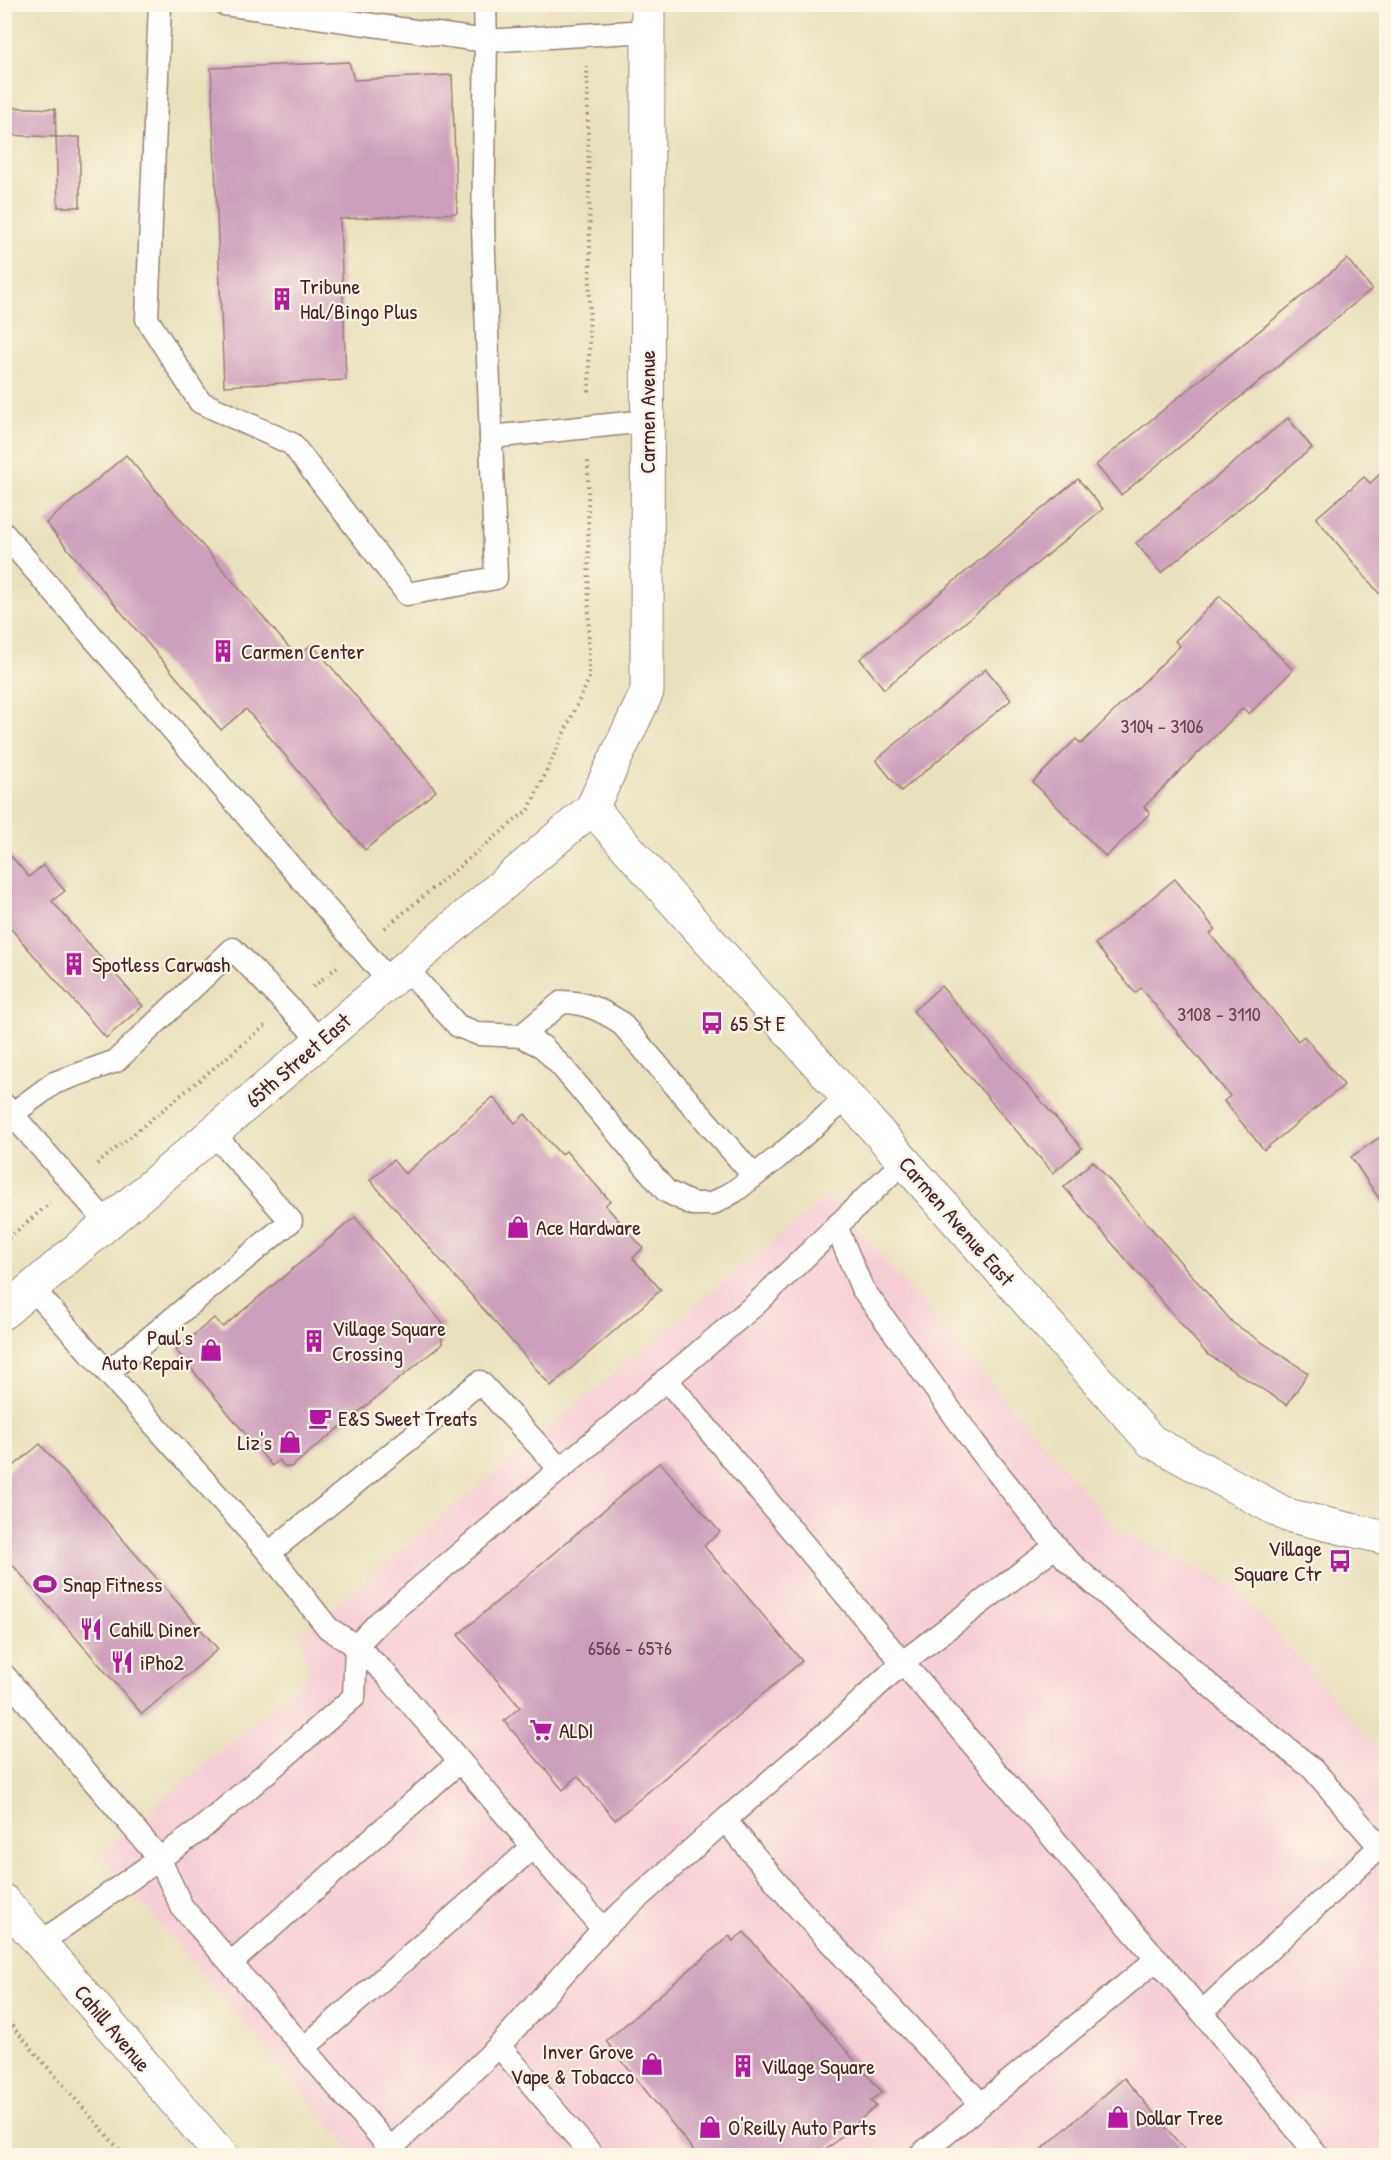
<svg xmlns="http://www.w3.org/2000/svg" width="1391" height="2160" font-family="'Patrick Hand',sans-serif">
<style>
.built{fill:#f6cfd6}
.building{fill:#cd9ebb}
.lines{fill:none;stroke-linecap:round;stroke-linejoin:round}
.service-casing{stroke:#9a8074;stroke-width:25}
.tertiary-casing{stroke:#9a8074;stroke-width:35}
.path{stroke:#9a8074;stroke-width:4;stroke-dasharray:1.5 4.5;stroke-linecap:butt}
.service{stroke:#fff;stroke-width:22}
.tertiary{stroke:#fff;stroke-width:33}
.labels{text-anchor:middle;stroke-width:4.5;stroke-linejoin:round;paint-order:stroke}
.number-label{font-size:20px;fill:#6b3f4f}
.poi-label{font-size:22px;fill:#4a1f2b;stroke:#fcf5e5;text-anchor:start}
.street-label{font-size:22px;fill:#4a1f2b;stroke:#fcf5e5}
</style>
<rect width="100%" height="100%" fill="#fcf5e5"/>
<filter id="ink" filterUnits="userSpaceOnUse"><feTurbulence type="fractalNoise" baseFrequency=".0167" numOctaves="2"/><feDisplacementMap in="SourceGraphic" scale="12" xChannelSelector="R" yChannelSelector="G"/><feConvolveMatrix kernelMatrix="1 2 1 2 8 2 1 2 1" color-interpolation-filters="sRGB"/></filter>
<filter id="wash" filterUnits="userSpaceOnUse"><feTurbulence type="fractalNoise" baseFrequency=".008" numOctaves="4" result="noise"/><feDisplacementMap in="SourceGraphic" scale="24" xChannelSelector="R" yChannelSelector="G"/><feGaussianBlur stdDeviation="1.35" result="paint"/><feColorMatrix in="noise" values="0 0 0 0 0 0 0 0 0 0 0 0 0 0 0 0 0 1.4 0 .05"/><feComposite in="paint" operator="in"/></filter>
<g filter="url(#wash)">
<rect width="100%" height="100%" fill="#e9e1be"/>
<polygon class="built" points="829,1195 1117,1530 1234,1586 1386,1757 1386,2155 356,2155 100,1854 310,1675 301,1634"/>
<g id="blocks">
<g class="building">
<polygon points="349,62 354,80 452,75 457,213 340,219 346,380 224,386 211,68"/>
<polygon points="4,107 55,109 56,137 4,135"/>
<polygon points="56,137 80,137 80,207 58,207"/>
<polygon points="1347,259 1372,289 1121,495 1096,465"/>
<polygon points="1288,418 1312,448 1161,573 1136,543"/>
<polygon points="126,455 297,657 312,644 436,791 365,850 246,709 221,730 46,523"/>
<polygon points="1386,469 1386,593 1382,597 1316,518 1364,477 1370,483"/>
<polygon points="1078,479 1103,509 884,689 860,659"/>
<polygon points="1220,596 1293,670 1249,714 1243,708 1144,807 1150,813 1106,857 1033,782 1076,739 1081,744 1180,646 1175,641"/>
<polygon points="986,669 1011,700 901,791 876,760"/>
<polygon points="4,848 29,877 43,865 65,891 52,901 143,1006 106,1038 4,921"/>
<polygon points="1175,879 1215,929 1210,934 1298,1041 1304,1036 1344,1085 1264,1150 1224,1101 1230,1096 1141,988 1135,993 1095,944"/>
<polygon points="941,986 1082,1148 1053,1173 913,1011"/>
<polygon points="493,1097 515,1123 525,1114 561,1155 566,1151 610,1201 605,1205 643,1248 633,1258 661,1290 551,1386 370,1180 393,1160 405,1174"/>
<polygon points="1386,1133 1386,1209 1351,1157"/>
<polygon points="1093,1161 1233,1323 1308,1373 1287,1405 1207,1354 1064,1187"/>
<polygon points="355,1217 445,1326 438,1331 442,1337 442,1344 291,1467 284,1466 279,1460 272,1466 176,1350 214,1318 223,1327"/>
<polygon points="40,1444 218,1649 142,1714 4,1555 4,1474"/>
<polygon points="660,1462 720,1532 704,1546 802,1661 615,1820 578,1776 563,1790 504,1721 520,1707 458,1635"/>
<polygon points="744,1932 882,2092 871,2101 876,2106 819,2156 698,2156 606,2041 729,1936 733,1941"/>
<polygon points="1124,2078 1190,2156 1034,2156"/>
</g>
</g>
</g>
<g filter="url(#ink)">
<use href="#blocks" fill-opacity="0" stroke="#9a8074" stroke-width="1.5"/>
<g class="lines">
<g class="service-casing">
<g id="service">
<polyline points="160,4 147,319 200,402 292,444 407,594 496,578 491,437 647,421"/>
<polyline points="224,4 486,41 648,31"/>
<polyline points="485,4 486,41 483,228 491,437"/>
<polyline points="4,534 390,982"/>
<polyline points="406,968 458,1026 479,1034 521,1036 543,1047 563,1068 666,1191 692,1204 712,1204 735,1191 777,1158 847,1098"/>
<path d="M521 1036 562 1002C585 1002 601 1010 620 1022L754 1176"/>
<polyline points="4,1105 108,1224"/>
<polyline points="12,1114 54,1083 116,1061 233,949 321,1041"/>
<polyline points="836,1226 862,1288 975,1444 1066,1559 1230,1703 1313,1769 1380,1847"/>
<polyline points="32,1288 269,1553 328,1628 356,1646 383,1671 603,1929"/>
<polyline points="108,1372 291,1221 213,1133"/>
<polyline points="666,1379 880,1636 1202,2012 1318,2156"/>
<polyline points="269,1553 480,1382 560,1469"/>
<polyline points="4,1675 159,1858 182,1907 397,2156"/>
<polyline points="725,1820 834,1726 903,1662 1056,1546"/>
<polyline points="40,1943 200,1830 354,1697 356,1646 379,1622 756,1304 904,1161"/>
<polyline points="231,1963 459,1762"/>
<polyline points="1202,2012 1386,1841"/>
<polyline points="499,2046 593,2156"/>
<polyline points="304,2048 533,1847"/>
<polyline points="383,2156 499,2046 603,1929 725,1820 791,1900 980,2103"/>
<polyline points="919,2156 1157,1959"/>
</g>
</g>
<g class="tertiary-casing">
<g id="tertiary">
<polyline points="592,808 1151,1441 1287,1515 1386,1538"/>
<polyline points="4,1312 592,808 647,692 648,4"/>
<polyline points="4,1901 222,2156"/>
</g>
</g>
<g class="path">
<polyline points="587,66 590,255 589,395"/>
<polyline points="385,928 529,809 589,679 588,459"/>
<polyline points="313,987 337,967"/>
<polyline points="97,1164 265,1026"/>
<polyline points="4,1242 50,1203"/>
<polyline points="4,2017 125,2156"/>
</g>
<use href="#service" class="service"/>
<use href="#tertiary" class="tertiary"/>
</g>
</g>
<defs>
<g id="building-bare" transform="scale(1.8)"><path d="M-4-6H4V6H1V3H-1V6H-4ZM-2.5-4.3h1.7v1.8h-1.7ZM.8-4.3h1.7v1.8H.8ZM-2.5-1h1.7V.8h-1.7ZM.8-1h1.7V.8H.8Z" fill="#b5179e" stroke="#fcf5e5" stroke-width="2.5" paint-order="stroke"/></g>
<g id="bus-bare" transform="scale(1.8)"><path d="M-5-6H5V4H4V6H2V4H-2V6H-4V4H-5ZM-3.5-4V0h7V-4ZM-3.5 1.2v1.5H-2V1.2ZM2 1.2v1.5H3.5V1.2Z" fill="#b5179e" stroke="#fcf5e5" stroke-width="2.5" paint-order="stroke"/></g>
<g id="shop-bare" transform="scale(1.8)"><path d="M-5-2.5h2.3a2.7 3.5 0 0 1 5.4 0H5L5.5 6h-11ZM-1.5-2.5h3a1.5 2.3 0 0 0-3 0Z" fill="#b5179e" stroke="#fcf5e5" stroke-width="2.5" paint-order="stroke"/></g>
<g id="cafe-bare" transform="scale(1.8)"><path d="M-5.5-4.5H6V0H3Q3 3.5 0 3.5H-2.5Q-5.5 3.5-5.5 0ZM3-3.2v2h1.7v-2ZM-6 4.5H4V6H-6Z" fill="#b5179e" stroke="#fcf5e5" stroke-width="2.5" paint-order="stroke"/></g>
<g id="stadium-bare" transform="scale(1.8)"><path d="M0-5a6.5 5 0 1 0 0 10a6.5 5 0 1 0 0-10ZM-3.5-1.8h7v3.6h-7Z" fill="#b5179e" stroke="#fcf5e5" stroke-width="2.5" paint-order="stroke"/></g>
<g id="restaurant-bare" transform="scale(1.8)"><path d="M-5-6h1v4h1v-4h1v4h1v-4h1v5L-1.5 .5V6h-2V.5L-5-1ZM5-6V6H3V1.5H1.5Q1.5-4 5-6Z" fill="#b5179e" stroke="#fcf5e5" stroke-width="2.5" paint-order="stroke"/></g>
<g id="supermarket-bare" transform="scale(1.8)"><path d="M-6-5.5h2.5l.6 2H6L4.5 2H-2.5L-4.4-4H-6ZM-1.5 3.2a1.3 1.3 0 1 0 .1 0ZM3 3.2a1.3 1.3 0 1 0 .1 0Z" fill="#b5179e" stroke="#fcf5e5" stroke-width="2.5" paint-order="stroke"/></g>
</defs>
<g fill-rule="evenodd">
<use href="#building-bare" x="282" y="299"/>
<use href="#building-bare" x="223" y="651"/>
<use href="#building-bare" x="74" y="964"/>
<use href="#bus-bare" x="712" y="1023"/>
<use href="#shop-bare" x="518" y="1227"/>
<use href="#building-bare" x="314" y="1341"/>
<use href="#shop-bare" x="211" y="1350"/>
<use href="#cafe-bare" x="320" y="1418"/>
<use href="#shop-bare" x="290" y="1442"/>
<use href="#bus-bare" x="1340" y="1561"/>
<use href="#stadium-bare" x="45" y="1584"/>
<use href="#restaurant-bare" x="91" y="1629"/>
<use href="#restaurant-bare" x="122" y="1662"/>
<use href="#supermarket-bare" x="541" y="1730"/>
<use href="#shop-bare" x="652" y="2064"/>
<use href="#building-bare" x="743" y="2066"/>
<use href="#shop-bare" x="1118" y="2117"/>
<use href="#shop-bare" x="710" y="2127"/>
</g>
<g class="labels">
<g class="number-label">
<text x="1162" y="733">3104 - 3106</text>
<text x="1219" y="1021">3108 - 3110</text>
<text x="630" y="1655">6566 - 6576</text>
</g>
<g class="poi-label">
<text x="300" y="294">Tribune<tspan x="300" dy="25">Hal/Bingo Plus</tspan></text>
<text x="241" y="659">Carmen Center</text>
<text x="92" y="972">Spotless Carwash</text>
<text x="730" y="1031">65 St E</text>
<text x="536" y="1235">Ace Hardware</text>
<text x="332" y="1336">Village Square<tspan x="332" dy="25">Crossing</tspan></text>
<text x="193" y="1345" text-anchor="end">Paul's<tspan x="193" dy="25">Auto Repair</tspan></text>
<text x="338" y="1426">E&amp;S Sweet Treats</text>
<text x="272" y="1450" text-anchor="end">Liz's</text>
<text x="1322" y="1556" text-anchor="end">Village<tspan x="1322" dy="25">Square Ctr</tspan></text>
<text x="63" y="1592">Snap Fitness</text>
<text x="109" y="1637">Cahill Diner</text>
<text x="140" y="1670">iPho2</text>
<text x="559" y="1738">ALDI</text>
<text x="634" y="2059" text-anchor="end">Inver Grove<tspan x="634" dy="25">Vape &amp; Tobacco</tspan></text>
<text x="761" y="2074">Village Square</text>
<text x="1136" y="2125">Dollar Tree</text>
<text x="728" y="2135">O'Reilly Auto Parts</text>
</g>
<g class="street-label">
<text transform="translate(647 412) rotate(-90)" y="8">Carmen Avenue</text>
<text transform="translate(298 1060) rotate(-41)" y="8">65th Street East</text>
<text transform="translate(957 1221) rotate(49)" y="8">Carmen Avenue East</text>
<text transform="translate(113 2028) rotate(50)" y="8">Cahill Avenue</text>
</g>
</g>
<rect width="1391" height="2160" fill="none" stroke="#fcf5e5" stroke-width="24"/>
</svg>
